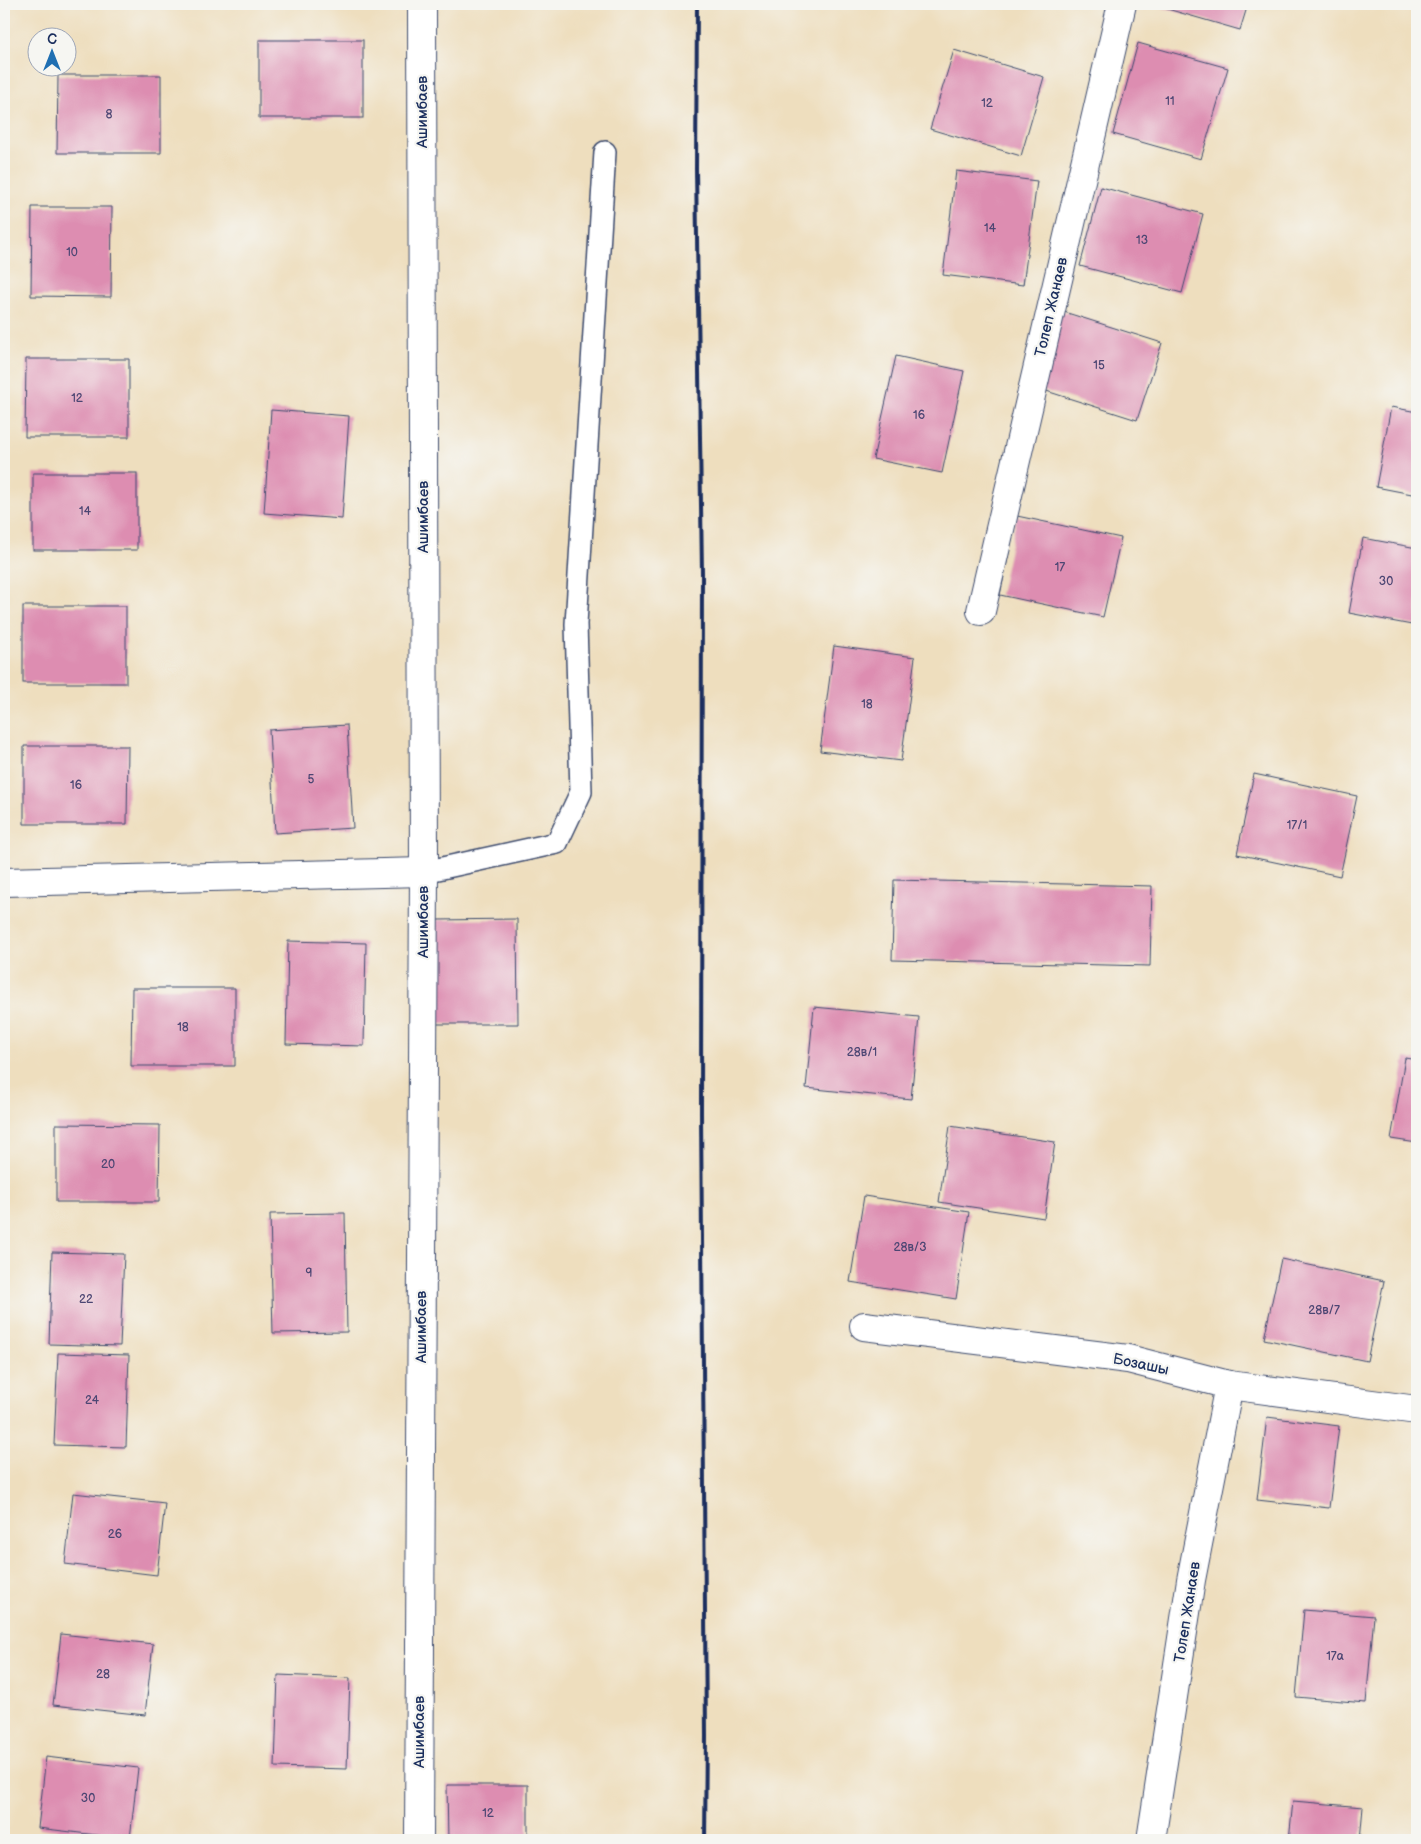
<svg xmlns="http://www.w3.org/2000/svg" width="1421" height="1844" font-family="'Balsamiq Sans',sans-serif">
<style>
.building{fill:#dd8db1}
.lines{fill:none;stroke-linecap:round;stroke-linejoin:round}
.lane-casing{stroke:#3b496c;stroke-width:24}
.street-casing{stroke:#3b496c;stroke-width:30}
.lane{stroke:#fff;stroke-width:21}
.street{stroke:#fff;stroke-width:28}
.rail{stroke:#1b2f5e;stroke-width:4}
.labels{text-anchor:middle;stroke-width:4.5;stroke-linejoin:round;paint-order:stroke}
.number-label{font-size:12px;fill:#4c4673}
.street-label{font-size:15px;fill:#1b2f5e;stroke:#f6f6f2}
</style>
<rect width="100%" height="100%" fill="#f6f6f2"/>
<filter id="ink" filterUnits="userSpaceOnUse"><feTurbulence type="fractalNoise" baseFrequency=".02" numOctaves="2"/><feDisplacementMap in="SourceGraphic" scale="10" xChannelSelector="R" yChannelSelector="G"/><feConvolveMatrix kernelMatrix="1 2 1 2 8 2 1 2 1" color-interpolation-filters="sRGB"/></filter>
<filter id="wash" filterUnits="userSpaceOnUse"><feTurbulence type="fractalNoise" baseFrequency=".0096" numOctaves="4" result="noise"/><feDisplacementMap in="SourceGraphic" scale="20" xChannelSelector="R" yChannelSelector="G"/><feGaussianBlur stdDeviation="1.12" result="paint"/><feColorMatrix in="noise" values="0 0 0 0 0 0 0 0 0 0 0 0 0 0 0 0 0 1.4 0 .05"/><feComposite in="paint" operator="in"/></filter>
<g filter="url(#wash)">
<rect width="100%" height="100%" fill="#eedebe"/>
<g id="blocks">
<g class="building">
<polygon points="1150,4 1248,4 1240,30"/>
<rect x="259" y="40" width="104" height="78"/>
<polygon points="1138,43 1228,68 1201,159 1113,134"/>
<polygon points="954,50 1044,77 1021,156 930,129"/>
<polygon points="58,75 161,75 161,153 57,153"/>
<polygon points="956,171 1037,181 1023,285 943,275"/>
<polygon points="1101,187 1203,214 1182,293 1080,266"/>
<polygon points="32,207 112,207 111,297 31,296"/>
<polygon points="1061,311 1162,343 1137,420 1037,388"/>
<polygon points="896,356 964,371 942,473 873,459"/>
<polygon points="26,359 129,359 129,437 25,437"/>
<polygon points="1391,407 1417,412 1417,495 1376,487"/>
<polygon points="271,410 349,416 342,519 264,513"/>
<rect x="33" y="473" width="104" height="77"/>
<polygon points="1017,516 1121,538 1103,617 1000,595"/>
<polygon points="1363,538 1417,548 1417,626 1349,613"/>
<rect x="23" y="606" width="103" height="77"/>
<polygon points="834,646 915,657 901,761 820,751"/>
<polygon points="347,725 353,828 275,833 269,730"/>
<polygon points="24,746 128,746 127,824 24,824"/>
<polygon points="1254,774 1357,796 1340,876 1237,854"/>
<polygon points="894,880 1152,886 1150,966 892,960"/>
<polygon points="517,919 518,1024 437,1024 436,920"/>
<polygon points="288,941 366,943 364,1046 286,1044"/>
<polygon points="132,988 235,988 235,1066 131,1066"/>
<polygon points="814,1007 919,1017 911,1099 806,1088"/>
<polygon points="1405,1058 1417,1060 1417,1143 1391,1139"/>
<polygon points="56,1124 160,1125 159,1202 56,1202"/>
<polygon points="950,1126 1055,1142 1044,1218 939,1202"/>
<polygon points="864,1196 969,1212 956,1299 850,1282"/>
<polygon points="345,1213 347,1332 273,1333 270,1214"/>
<polygon points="52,1252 124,1254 120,1346 49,1344"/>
<polygon points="1281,1259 1384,1281 1367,1361 1264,1339"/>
<polygon points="58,1353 129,1355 126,1447 54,1445"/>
<polygon points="1267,1417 1339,1426 1329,1508 1257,1500"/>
<polygon points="73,1493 165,1503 157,1575 65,1564"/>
<polygon points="1304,1610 1374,1616 1366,1703 1296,1697"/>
<polygon points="61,1634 153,1644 145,1715 53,1705"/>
<polygon points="278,1675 350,1678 347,1769 275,1767"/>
<polygon points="46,1757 138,1768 130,1839 38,1828"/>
<polygon points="447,1785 528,1785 528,1840 448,1840"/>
<polygon points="1293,1801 1363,1807 1360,1840 1289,1840"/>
</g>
</g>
</g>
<g filter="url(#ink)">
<use href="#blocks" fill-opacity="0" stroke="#3b496c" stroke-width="1"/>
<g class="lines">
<g class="lane-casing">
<polyline id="lane" points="424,872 557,843 581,792 576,624 605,152"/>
</g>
<g class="street-casing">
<g id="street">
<polyline points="981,611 1122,4"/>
<polyline points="4,882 424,872"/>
<polyline points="864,1326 1128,1359 1229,1385 1417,1410"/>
<polyline points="419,1840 424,872 422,4"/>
<polyline points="1151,1840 1191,1580 1229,1385"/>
</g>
</g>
<use href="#lane" class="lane"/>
<use href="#street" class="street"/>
<polyline class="rail" points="697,4 696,169 702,572 701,1114 706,1736 705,1840"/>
</g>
</g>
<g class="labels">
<g class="number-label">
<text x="1170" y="105">11</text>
<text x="987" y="107">12</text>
<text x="109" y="118">8</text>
<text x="990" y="232">14</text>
<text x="1142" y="244">13</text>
<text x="72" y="256">10</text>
<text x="1099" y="369">15</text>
<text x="77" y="402">12</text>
<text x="919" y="419">16</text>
<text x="85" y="515">14</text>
<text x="1060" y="571">17</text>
<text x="1386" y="585">30</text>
<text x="867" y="708">18</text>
<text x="311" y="783">5</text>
<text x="76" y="789">16</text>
<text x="1297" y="829">17/1</text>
<text x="183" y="1031">18</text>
<text x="862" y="1056">28в/1</text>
<text x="108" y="1168">20</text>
<text x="910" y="1251">28в/3</text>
<text x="309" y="1277">9</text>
<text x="86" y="1303">22</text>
<text x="1324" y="1314">28в/7</text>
<text x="92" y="1404">24</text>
<text x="115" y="1538">26</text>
<text x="1335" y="1660">17а</text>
<text x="103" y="1678">28</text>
<text x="88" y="1802">30</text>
<text x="488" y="1817">12</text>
</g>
<g class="street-label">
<text transform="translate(422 112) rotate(-90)" y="5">Ашимбаев</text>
<text transform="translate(1051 307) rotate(-77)" y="5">Толеп Жанаев</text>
<text transform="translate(423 517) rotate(-90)" y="5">Ашимбаев</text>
<text transform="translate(423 922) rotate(-90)" y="5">Ашимбаев</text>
<text transform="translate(421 1327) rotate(-90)" y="5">Ашимбаев</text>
<text transform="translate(1141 1364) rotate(12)" y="5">Бозашы</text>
<text transform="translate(1187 1612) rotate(-81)" y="5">Толеп Жанаев</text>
<text transform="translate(419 1732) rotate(-90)" y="5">Ашимбаев</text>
</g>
</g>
<rect width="1421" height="1844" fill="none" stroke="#f6f6f2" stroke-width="20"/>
<g transform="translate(52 52)"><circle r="24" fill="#f6f6f2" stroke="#9ea6b7"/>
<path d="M0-4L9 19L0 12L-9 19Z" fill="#1f6fb2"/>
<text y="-8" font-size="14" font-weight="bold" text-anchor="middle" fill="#1b2f5e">С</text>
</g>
</svg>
